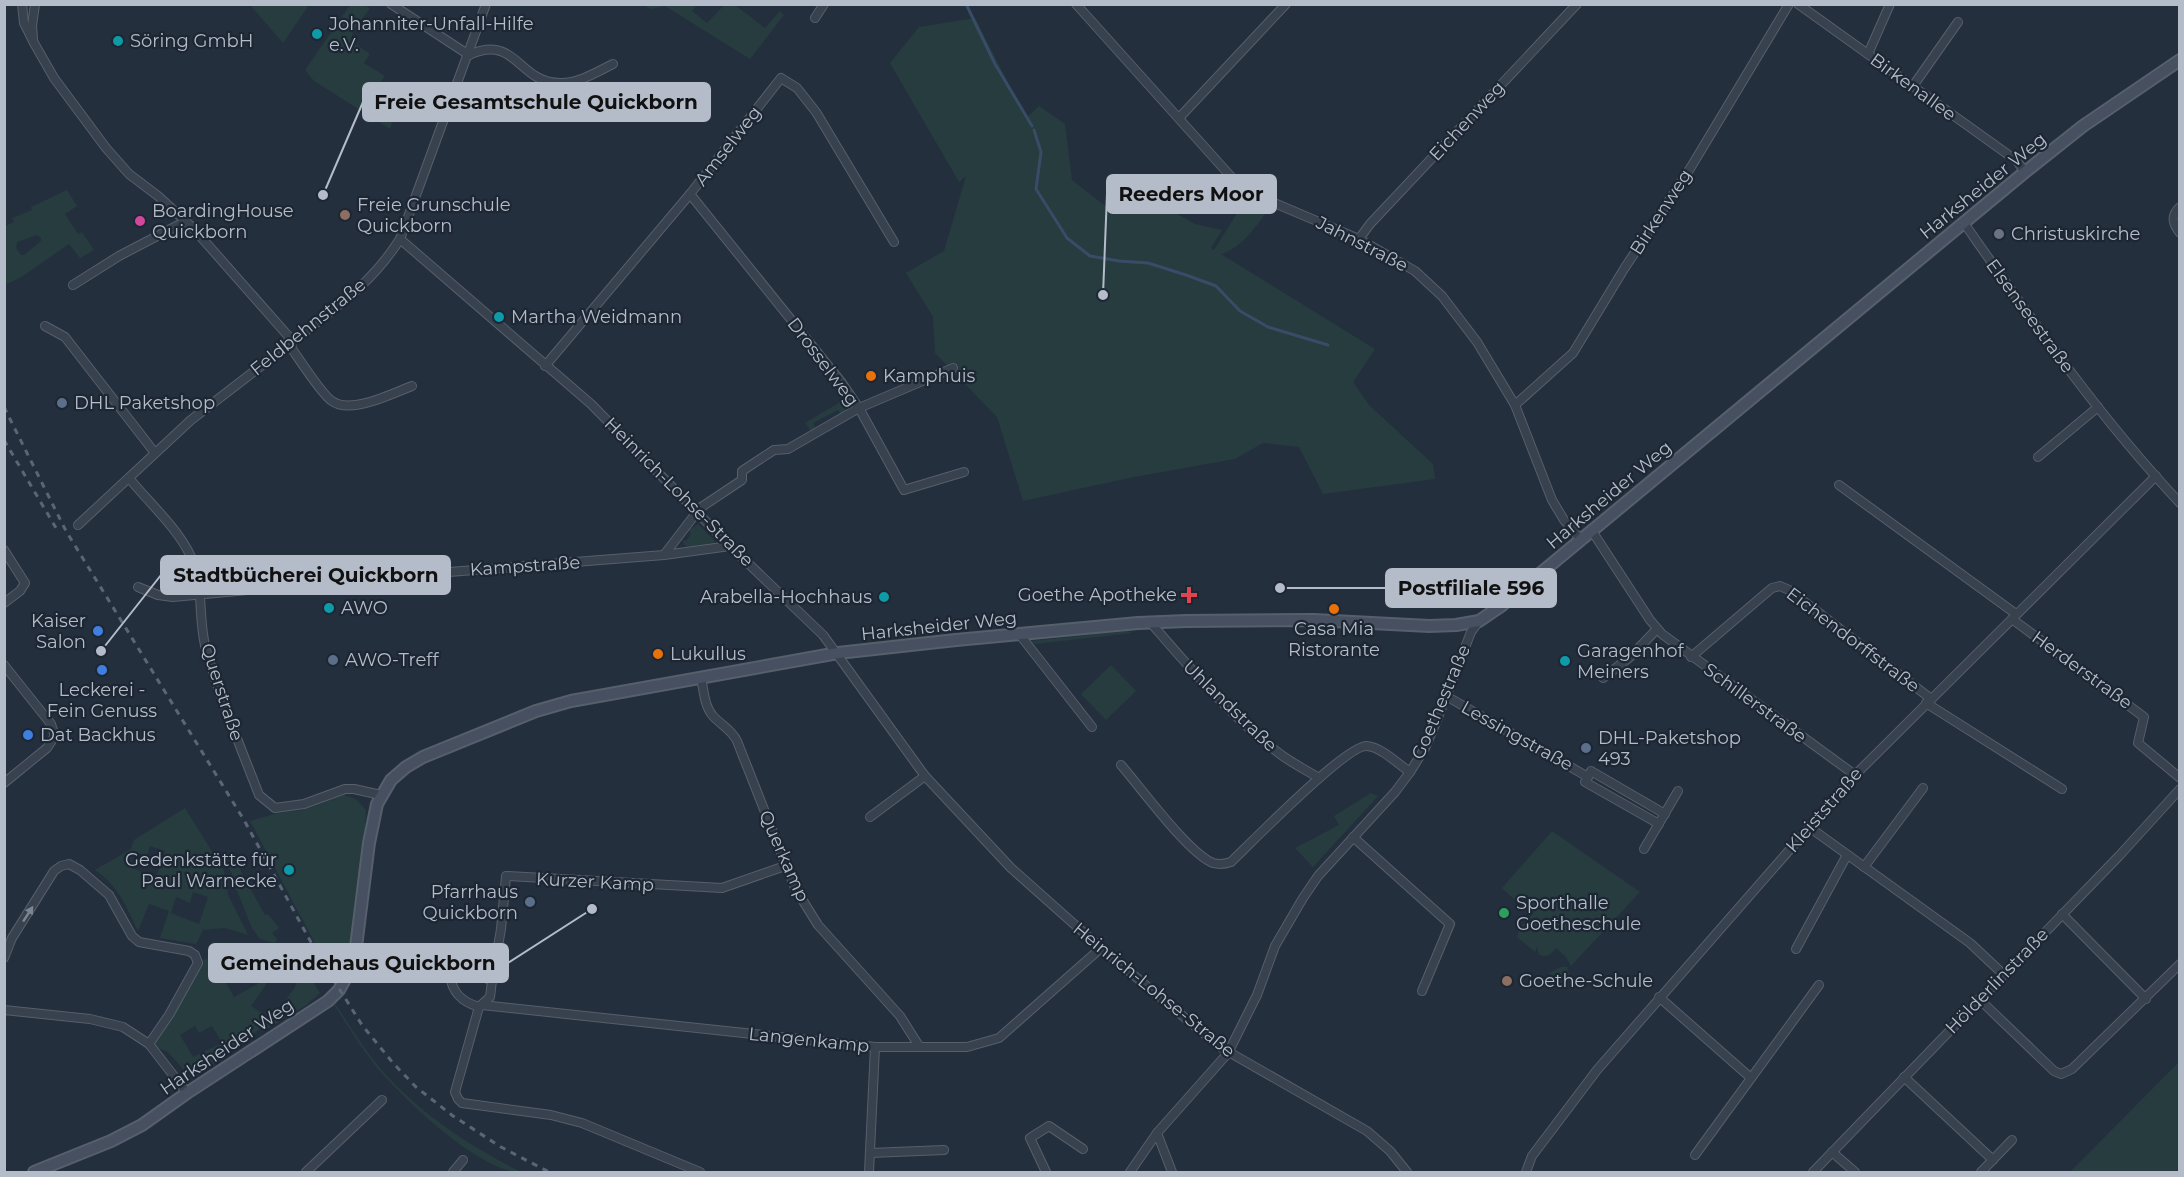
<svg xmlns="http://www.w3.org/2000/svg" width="2184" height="1177" font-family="Montserrat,sans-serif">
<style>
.green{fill:#263c3f;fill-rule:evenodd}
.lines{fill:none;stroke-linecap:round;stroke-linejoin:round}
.stream{stroke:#394c67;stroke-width:3}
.street-casing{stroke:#565f6c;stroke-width:10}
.secondary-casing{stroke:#565f6c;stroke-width:14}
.street{stroke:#38414e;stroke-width:8}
.secondary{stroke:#465061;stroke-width:10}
.rail{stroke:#5a6575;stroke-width:3;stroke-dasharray:6 6;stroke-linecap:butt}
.oneway{fill:#7c8592}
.culture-dot{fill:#0f9aa8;stroke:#1d2633;stroke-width:2}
.education-dot{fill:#8d6e63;stroke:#1d2633;stroke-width:2}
.hotel-dot{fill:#d1479c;stroke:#1d2633;stroke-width:2}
.worship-dot{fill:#6b7280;stroke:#1d2633;stroke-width:2}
.food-dot{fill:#e8710a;stroke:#1d2633;stroke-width:2}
.service-dot{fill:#5c6f8a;stroke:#1d2633;stroke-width:2}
.health-dot{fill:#e0444e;stroke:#1d2633;stroke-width:2}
.shop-dot{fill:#3f7fe0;stroke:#1d2633;stroke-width:2}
.leisure-dot{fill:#2e9e5b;stroke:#1d2633;stroke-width:2}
.labels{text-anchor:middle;stroke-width:4.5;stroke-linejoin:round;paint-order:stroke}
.poi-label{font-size:18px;fill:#b4bcc9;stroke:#1d2633;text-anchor:start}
.street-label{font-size:18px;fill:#b4bcc9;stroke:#1d2633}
.leader{fill:none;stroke:#b4bcc9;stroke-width:2}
.callout-dot{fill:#b4bcc9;stroke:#1d2633;stroke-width:2}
.callout{fill:#b4bcc9;stroke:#b4bcc9;stroke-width:2}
.callout-label{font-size:20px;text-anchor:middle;font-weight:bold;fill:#111}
</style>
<rect width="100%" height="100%" fill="#242f3e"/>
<g class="green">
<polygon points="250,5 309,5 283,43"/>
<polygon points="350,5 364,5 370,8 353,32 351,39 355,44 370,54 364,63 385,76 378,86 400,98 390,129 314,81 305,70"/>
<polygon points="643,5 697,5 692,11 707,23 724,5 735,5 765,28 780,11 784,15 750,59 665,6 651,9"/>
<path d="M975 18 1026 118 1039 106 1065 124 1072 180 1113 212 1145 196 1195 224 1222 230 1211 248 1214 250 1244 202 1266 213C1254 229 1240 249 1221 254L1375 349 1353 382 1369 405 1433 464 1435 479 1323 494 1299 447 1263 443 1235 459 1134 477 1023 501 997 417 935 353 933 317 906 273 944 251 966 176 959 182 890 63 919 27Z"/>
<path d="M67 190 77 206 65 214 78 234 82 232 94 250 80 258 69 244 20 278 7 284 4 279 5 226 14 222 12 218 32 210 31 207ZM37 235 41 238V241L24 255H21L16 248 17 242Z"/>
<polygon points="841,392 848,400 844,413 841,414 838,410 813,423 816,429 811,431 805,423 837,404 841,400"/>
<polygon points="698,524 715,541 714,543 688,547 684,545 683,540 686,541 691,534 689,530"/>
<polygon points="1128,631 1132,633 1035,644 1031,641"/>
<polygon points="1111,665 1136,691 1106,720 1081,694"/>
<polygon points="1371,793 1378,796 1313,867 1295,848 1339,825 1334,816"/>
<polygon points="344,795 356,799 366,810 365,832 349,954 334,979 250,821 278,813 303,810"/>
<path d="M185 808 224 871 228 895 248 935 225 928 203 930 196 944 160 938 169 911 149 904 138 931C127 908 118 885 95 870L131 849 134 840ZM150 846 165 851 156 878 128 866 133 851 147 856ZM193 892 208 897 199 924 171 913 176 897 190 903Z"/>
<path d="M1552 831 1640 892 1571 966 1566 957 1556 948C1551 954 1548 958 1539 955L1537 947 1535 952 1517 937 1520 928 1534 912 1527 911 1502 888Z"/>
<polygon points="230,851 265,915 268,914 279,928 272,933 277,939 275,943 260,939 252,928 231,876 232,874 222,855"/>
<path d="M260 956 256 963 264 973 266 985 251 1006 271 1019 236 1049 199 1073 183 1069 168 1052 149 1044 197 960 222 958 221 974 234 997 261 982 253 967 241 974 235 965 225 968 235 957ZM195 1026 199 1033 212 1026 222 1043 193 1057 180 1035Z"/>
<path d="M1561 967H1567L1569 975 1567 985C1558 983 1553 981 1549 973Z"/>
<polygon points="301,972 310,977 320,993 305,1006 262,1032 294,989"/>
<path d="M334 1005H336C352 1029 367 1054 387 1076 425 1117 472 1147 521 1172 484 1173 416 1110 391 1083 368 1060 352 1032 334 1005Z"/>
<polygon points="2179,1062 2179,1172 2070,1172"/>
</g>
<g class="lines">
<g class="stream">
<polyline points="966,4 995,64 1032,126"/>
<polyline points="1034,130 1041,152 1036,189 1067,238 1090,256 1119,261 1148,263 1186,275 1216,286 1240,311 1268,327 1328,345"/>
</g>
<g class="street-casing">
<g id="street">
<polyline points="22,4 24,23 34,43 54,78 106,148 129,174 158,196 193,228 290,338"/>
<polyline points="391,4 469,55"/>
<polyline points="1076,4 1234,180 1258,196 1359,239 1415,271 1442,296 1477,342 1515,405 1552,500 1564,520 1581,540"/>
<polyline points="1798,4 2017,161 2025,172"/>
<polyline points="815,18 824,4"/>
<polyline points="33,38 32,26 35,4"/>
<polyline points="1868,54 1890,4"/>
<path d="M469 55C517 33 518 84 561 83 579 83 597 72 613 64"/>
<polyline points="1913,86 1958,22"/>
<polyline points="1179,118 1286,4"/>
<polyline points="690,194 842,383 859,408 904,490 964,472"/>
<path d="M2180 207C2170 216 2173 224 2180 233"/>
<path d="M1964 223C2032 320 2098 416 2180 503"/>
<polyline points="400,239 591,404 730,546 823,635 925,776 1011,868 1101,948 1220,1047 1367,1131 1390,1151 1407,1172"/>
<polyline points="1359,239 1370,224 1577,4"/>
<polyline points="73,285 119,256 186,221"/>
<polyline points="45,326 65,337 155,453"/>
<path d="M290 338 292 349C299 359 323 396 332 401 351 415 393 393 412 386"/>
<polyline points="545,366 690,194 781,78 797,88 816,112 894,242"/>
<polyline points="1515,405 1573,353 1624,269 1691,167 1789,4"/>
<polyline points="2038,457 2098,407"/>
<path d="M129 478C149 503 178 528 191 557 205 587 197 622 207 653 221 701 241 748 259 795L275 808 304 804 345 789H354L381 795"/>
<polyline points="1839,485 2016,614"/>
<path d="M78 525 191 420 283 349 290 338 298 337C338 306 372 283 400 239L486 4"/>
<polyline points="1592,531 1650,620 1662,634 1855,775"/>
<polyline points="4,550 25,583 20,591 4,603"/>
<polyline points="664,555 700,508 742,480 742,471 774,450 788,449 859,408 953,368"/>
<polyline points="138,587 158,595 173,597 385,577 664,555 730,546"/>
<polyline points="2012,619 2144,717 2138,743 2180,778"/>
<path d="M1150 622C1190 668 1231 717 1280 754 1292 763 1306 770 1319 778"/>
<polyline points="1020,635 1092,727"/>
<polyline points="1691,657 1772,588 1780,586 1789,590 1930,698"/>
<polyline points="4,665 51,724 55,736 47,748 4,783"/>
<path d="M701 678C704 690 704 706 713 716 721 725 732 730 737 741L795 888 818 925 900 1016 919 1046"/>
<polyline points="1603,678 1630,657 1657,629"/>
<polyline points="1446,696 1588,777 1585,782 1659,824"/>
<polyline points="1926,703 2062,789"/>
<path d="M1121 765C1141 788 1188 853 1213 863 1220 865 1225 864 1231 862 1251 843 1347 744 1367 746 1381 747 1398 764 1410 772"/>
<polyline points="1588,777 1591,771 1665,814"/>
<polyline points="870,817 925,776"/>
<polyline points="1809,827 1970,943 2003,974"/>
<polyline points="1353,837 1450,924 1422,991"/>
<polyline points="1644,849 1678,791"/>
<polyline points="1864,867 1923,788"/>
<polyline points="2062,914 2146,999"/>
<polyline points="1796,949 1847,855"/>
<polyline points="4,958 12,938 54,871 61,866 69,864 80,870 109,895 132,936 139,942 189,951 195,955 198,963 169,1015 149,1044"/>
<polyline points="354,963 450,975"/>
<path d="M462 973 480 975 492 981 490 997 479 1007C462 1002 452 993 450 975Z"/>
<polyline points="492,981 501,929 506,876 722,888 785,866"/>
<polyline points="1659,997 1751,1078"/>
<polyline points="1979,999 2054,1071 2061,1074 2072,1069 2180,964"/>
<polyline points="482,1005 875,1047 967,1047 999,1038 1101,948"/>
<polyline points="479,1007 455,1092 458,1099 462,1103 551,1115 582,1123 700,1172"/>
<polyline points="4,1010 90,1019 123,1027 149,1044 187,1093"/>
<polyline points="1904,1077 1993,1160"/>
<polyline points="1157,1133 1172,1172"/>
<polyline points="1832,1152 1855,1172"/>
<polyline points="870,1153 944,1150"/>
<polyline points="1695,1155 1819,985"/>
<polyline points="306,1172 382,1100"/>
<polyline points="453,1172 463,1160"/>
<polyline points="869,1172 875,1047"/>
<polyline points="1046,1172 1030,1138 1049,1126 1083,1149"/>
<polyline points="1130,1172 1157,1133 1228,1053 1257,995 1275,946 1303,898 1318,876 1395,792 1410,772 1425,748 1437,720 1471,632 1479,621"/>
<polyline points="1526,1172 1532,1156 1597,1070 1855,775 2156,476"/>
<polyline points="1813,1172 2119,856 2180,789"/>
<polyline points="1981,1172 2012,1140"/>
</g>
</g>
<g class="secondary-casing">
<polyline id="secondary" points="34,1172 111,1141 142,1125 187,1093 328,1001 339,990 354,963 369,843 377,804 391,780 406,767 423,757 536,711 571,701 838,653 956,640 1138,623 1186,621 1314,620 1429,626 1456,625 1479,621 1501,606 2025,172 2083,126 2180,60"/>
</g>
<use href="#street" class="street"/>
<use href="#secondary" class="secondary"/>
<g class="rail">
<polyline points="4,407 66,531 244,820 318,955 362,1025 393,1063 416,1087 453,1116 501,1147 549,1172"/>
<polyline points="4,440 56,528"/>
</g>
</g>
<defs><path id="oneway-solid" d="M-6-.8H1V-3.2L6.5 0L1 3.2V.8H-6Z" transform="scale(1.5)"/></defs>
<use class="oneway" href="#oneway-solid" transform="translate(28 914) rotate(-57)"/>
<g class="culture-dot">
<circle cx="317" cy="34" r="6"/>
<circle cx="118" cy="41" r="6"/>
<circle cx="499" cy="317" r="6"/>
<circle cx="884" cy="597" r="6"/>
<circle cx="329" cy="608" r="6"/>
<circle cx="1565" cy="661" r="6"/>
<circle cx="289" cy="870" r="6"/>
</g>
<g class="education-dot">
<circle cx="345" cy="215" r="6"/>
<circle cx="1507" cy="981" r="6"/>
</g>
<circle class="hotel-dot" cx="140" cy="221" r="6"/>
<circle class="worship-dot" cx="1999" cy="234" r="6"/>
<g class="food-dot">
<circle cx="871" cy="376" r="6"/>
<circle cx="1334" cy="609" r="6"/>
<circle cx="658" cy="654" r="6"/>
</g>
<g class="service-dot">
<circle cx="62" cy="403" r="6"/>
<circle cx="333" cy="660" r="6"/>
<circle cx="1586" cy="748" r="6"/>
<circle cx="530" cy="902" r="6"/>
</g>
<path class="health-dot" d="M1186 586h6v6h6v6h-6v6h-6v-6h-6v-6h6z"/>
<g class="shop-dot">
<circle cx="98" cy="631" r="6"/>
<circle cx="102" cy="670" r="6"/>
<circle cx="28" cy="735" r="6"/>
</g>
<circle class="leisure-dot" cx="1504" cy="913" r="6"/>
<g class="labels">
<g class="poi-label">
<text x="329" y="30">Johanniter-Unfall-Hilfe<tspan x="329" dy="21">e.V.</tspan></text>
<text x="130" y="47">Söring GmbH</text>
<text x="357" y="211">Freie Grunschule<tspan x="357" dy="21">Quickborn</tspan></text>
<text x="152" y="217">BoardingHouse<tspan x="152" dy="21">Quickborn</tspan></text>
<text x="2011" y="240">Christuskirche</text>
<text x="511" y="323">Martha Weidmann</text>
<text x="883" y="382">Kamphuis</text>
<text x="74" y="409">DHL Paketshop</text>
<text x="1177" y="601" text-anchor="end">Goethe Apotheke</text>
<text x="872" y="603" text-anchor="end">Arabella-Hochhaus</text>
<text x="341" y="614">AWO</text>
<text x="86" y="627" text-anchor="end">Kaiser<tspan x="86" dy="21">Salon</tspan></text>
<text x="1334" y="635" text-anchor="middle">Casa Mia<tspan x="1334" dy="21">Ristorante</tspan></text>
<text x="1577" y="657">Garagenhof<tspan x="1577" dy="21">Meiners</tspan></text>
<text x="670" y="660">Lukullus</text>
<text x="345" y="666">AWO-Treff</text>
<text x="102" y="696" text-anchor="middle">Leckerei -<tspan x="102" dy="21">Fein Genuss</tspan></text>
<text x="40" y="741">Dat Backhus</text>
<text x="1598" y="744">DHL-Paketshop<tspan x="1598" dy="21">493</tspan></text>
<text x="277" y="866" text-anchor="end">Gedenkstätte für<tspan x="277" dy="21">Paul Warnecke</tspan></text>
<text x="518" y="898" text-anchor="end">Pfarrhaus<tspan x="518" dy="21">Quickborn</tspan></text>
<text x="1516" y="909">Sporthalle<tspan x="1516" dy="21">Goetheschule</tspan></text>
<text x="1519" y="987">Goethe-Schule</text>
</g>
<g class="street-label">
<text transform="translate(1913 87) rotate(36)" y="6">Birkenallee</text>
<text transform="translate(1467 121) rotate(-47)" y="6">Eichenweg</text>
<text transform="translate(728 146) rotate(-52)" y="6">Amselweg</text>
<text transform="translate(1983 186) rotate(-39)" y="6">Harksheider Weg</text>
<text transform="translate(1661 212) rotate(-57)" y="6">Birkenweg</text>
<text transform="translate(1362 244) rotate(27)" y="6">Jahnstraße</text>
<text transform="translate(2030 316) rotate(54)" y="6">Elsenseestraße</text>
<text transform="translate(308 327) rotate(-39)" y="6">Feldbehnstraße</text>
<text transform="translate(823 362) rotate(53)" y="6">Drosselweg</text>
<text transform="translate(679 492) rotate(45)" y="6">Heinrich-Lohse-Straße</text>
<text transform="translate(1609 495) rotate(-40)" y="6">Harksheider Weg</text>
<text transform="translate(525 566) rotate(-4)" y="6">Kampstraße</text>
<text transform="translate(939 626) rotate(-6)" y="6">Harksheider Weg</text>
<text transform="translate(1853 640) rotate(37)" y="6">Eichendorffstraße</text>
<text transform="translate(2082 670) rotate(36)" y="6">Herderstraße</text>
<text transform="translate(222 692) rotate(72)" y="6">Querstraße</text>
<text transform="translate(1441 702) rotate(-67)" y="6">Goethestraße</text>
<text transform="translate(1755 703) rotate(36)" y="6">Schillerstraße</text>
<text transform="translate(1230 706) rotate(44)" y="6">Uhlandstraße</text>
<text transform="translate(1517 736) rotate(29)" y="6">Lessingstraße</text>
<text transform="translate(1824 810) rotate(-49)" y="6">Kleiststraße</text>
<text transform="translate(784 856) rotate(66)" y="6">Querkamp</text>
<text transform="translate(595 882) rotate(3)" y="6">Kurzer Kamp</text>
<text transform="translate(1997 981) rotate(-46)" y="6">Hölderlinstraße</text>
<text transform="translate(1154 990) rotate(39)" y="6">Heinrich-Lohse-Straße</text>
<text transform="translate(809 1040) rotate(6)" y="6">Langenkamp</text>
<text transform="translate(227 1047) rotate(-34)" y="6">Harksheider Weg</text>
</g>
</g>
<path class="leader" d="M323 195L363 102M1103 295L1107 194M101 651L161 575M1280 588L1386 588M592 909L508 963"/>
<g class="callout-dot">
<circle cx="323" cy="195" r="6"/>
<circle cx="1103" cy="295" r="6"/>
<circle cx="101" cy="651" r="6"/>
<circle cx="1280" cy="588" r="6"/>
<circle cx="592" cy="909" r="6"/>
</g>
<g class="callout">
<rect x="363" y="83" width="347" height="38" rx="6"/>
<rect x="1107" y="175" width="169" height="38" rx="6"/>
<rect x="161" y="556" width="289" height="38" rx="6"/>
<rect x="1386" y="569" width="170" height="38" rx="6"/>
<rect x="209" y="944" width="299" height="38" rx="6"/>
</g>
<g class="callout-label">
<text x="536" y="109">Freie Gesamtschule Quickborn</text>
<text x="1191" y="201">Reeders Moor</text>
<text x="306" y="582">Stadtbücherei Quickborn</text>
<text x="1471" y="595">Postfiliale 596</text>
<text x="358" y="970">Gemeindehaus Quickborn</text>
</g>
<rect width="2184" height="1177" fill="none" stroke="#b4bcc9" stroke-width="12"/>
</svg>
